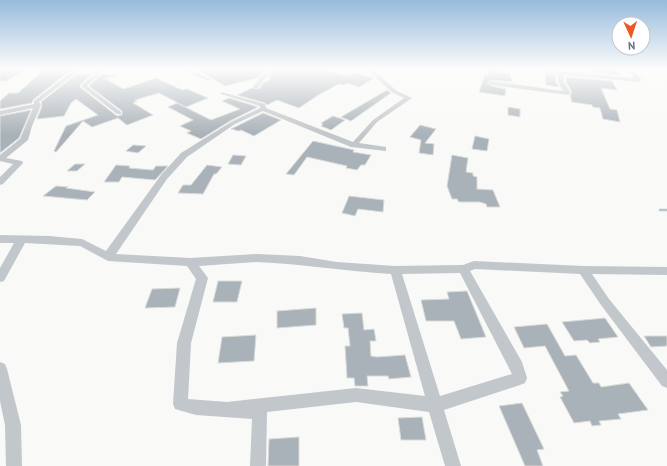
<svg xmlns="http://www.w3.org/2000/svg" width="667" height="466" font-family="'PT Sans',sans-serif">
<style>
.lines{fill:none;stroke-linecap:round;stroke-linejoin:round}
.stream{stroke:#bbc6cb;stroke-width:2.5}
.building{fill:#a9b2b9;stroke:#dbdbd9}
.minor{fill:#c2c7cb;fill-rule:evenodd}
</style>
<rect width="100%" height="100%" fill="#f9f9f7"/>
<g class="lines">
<polyline class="stream" points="660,210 667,210"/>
</g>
<g class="building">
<polygon points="0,69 27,69 6,81 0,81"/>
<polygon points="45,69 72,69 33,100 32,103 0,109 0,101 9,93 18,93"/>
<polygon points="196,69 265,69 265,71 257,78 225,86"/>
<polygon points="274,69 322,69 348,76 354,73 374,78 359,87 348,83 344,85 339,84 320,94 299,108 277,100 267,105 265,103 237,95 252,88 259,89 263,83 270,80 269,77 274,72"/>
<polygon points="488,69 500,69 500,73 510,74 512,82 491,80 487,83 491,86 506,89 505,96 479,92 485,75 489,75"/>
<polygon points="592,69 615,69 620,75 582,71 595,73"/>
<polygon points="545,72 556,75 556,82 559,87 546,85"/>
<polygon points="77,74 92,74 80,85 80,87 117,116 122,115 122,111 89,86 102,74 117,75 105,79 124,89 156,78 182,90 187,89 208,98 186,107 159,93 135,100 137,101 133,103 153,115 127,125 118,118 92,127 83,121 56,152 54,151 66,126 98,115 76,99 71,103 64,116 37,119 42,106 41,102"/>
<polygon points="566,77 612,81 617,90 601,88 610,109 617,110 620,122 603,119 600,108 593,107 592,105 572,102 570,95 572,92 566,82"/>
<polygon points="387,90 391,93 351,121 341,117"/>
<polygon points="229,98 258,107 230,121 201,139 187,133 191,131 180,126 193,120 168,107 177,103 211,120 240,109 222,101"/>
<polygon points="508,107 520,109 520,117 508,115"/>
<polygon points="31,110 19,138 0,153 0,116"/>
<polygon points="263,113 281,120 254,136 241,130 239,131 231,129"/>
<polygon points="333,116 345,120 331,130 321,126 323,124 321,123"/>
<polygon points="420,125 436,129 425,143 434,144 433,155 419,153 421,140 410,137"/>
<polygon points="475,136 489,139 487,151 472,149"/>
<polygon points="313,141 354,150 353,152 371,155 365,165 361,165 357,170 346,168 347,166 307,157 294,175 286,174"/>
<polygon points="133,145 146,146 138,153 126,151"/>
<polygon points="233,155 246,156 241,165 228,164"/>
<polygon points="452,155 468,158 466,172 473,173 473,176 477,177 477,189 493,190 500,207 487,207 486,204 480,202 459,202 457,199 452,199 447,186"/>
<polygon points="75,164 85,164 77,171 67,171"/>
<polygon points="116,165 130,166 129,168 153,170 156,166 168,166 155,180 122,177 119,182 104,182"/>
<polygon points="207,165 222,167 216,174 214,174 203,194 178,193 183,185 191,185"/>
<polygon points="56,186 68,187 66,188 95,192 87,200 43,196"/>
<polygon points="349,196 384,200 383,212 358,209 355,216 342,213"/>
<polygon points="218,281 242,281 237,302 213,302"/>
<polygon points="180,288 175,307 145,308 152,289"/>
<polygon points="467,291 486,337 461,339 454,321 426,321 421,300 449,299 447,292"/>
<polygon points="316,308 316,325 277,328 277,311"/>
<polygon points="362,313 364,330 374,329 376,341 370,341 371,356 377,357 405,355 411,377 389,379 388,376 367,376 368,386 355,386 354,378 347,378 345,346 350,346 348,328 344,328 342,314"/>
<polygon points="605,318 618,337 598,339 600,342 590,343 587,340 574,341 562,322"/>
<polygon points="547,324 565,356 576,355 593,383 599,383 601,387 629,383 648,410 618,414 621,419 599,421 601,425 592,426 590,421 574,423 560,397 563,396 560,392 569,391 545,346 524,348 514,327"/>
<polygon points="256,335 254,361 218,363 222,337"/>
<polygon points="644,336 667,336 667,346 651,347"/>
<polygon points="522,403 544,449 537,450 543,466 525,466 499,406"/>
<polygon points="422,417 426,440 401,440 398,418"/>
<polygon points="299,437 299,466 268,466 269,439"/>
</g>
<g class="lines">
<g class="minor">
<polygon points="75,69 81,69 39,102 41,105 32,126 28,140 6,158 22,161 23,163 3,184 0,185 0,177 13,164 0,161 0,155 20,139 33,108 0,115 0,111 34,104 34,101"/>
<polygon points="100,69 106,69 87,86 121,112 121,114 117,114 81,86"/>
<polygon points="182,69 190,69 212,80 207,81"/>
<polygon points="266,69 272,69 273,72 265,78 258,88 254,88 253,87 261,76 267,72"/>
<path d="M366 69H372L397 91 412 98 377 122 359 143 386 147V151L351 147 263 111 235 124 187 157 167 179 116 254 190 258 257 254 300 256 337 262 395 266 463 265 474 261 583 266 667 267V275L592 274 609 299 667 370V388L662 386 601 305 580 274 475 269 470 271 522 362 527 378 525 383 520 385 444 410 461 466H445L429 412 356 402 267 412 266 466H250L252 419 196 415 175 409 173 404 177 343 196 279 187 266 108 261 80 246 25 243 4 281 0 282V268L14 243H0V235L49 236 82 239 106 251 161 175 181 153 231 122 260 108V106L221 94V92L265 104 266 108 353 142 373 120 404 98 393 93ZM257 262C302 264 346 271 391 274L425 396 356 388 227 402 188 399 191 343 208 278 199 266ZM460 273 512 374 440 396 402 274Z"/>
<polygon points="538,69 634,78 627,69 632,69 642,80 639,82 564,75 564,82 571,93 568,95 491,85 488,83 491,81 563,91 558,82 558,74"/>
<polygon points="0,362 5,364 7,369 21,425 22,466 6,466 5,425 0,401"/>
</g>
</g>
<linearGradient id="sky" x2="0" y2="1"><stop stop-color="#96bbdc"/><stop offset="0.51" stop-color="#fcfcfb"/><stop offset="1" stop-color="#fcfcfb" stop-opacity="0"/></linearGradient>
<rect width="667" height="135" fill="url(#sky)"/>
<g transform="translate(631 36) rotate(177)"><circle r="19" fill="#ffffff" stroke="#c1c7cd"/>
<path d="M0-3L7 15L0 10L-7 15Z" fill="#eb5a25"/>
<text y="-6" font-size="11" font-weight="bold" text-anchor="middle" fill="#637483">N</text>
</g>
</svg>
